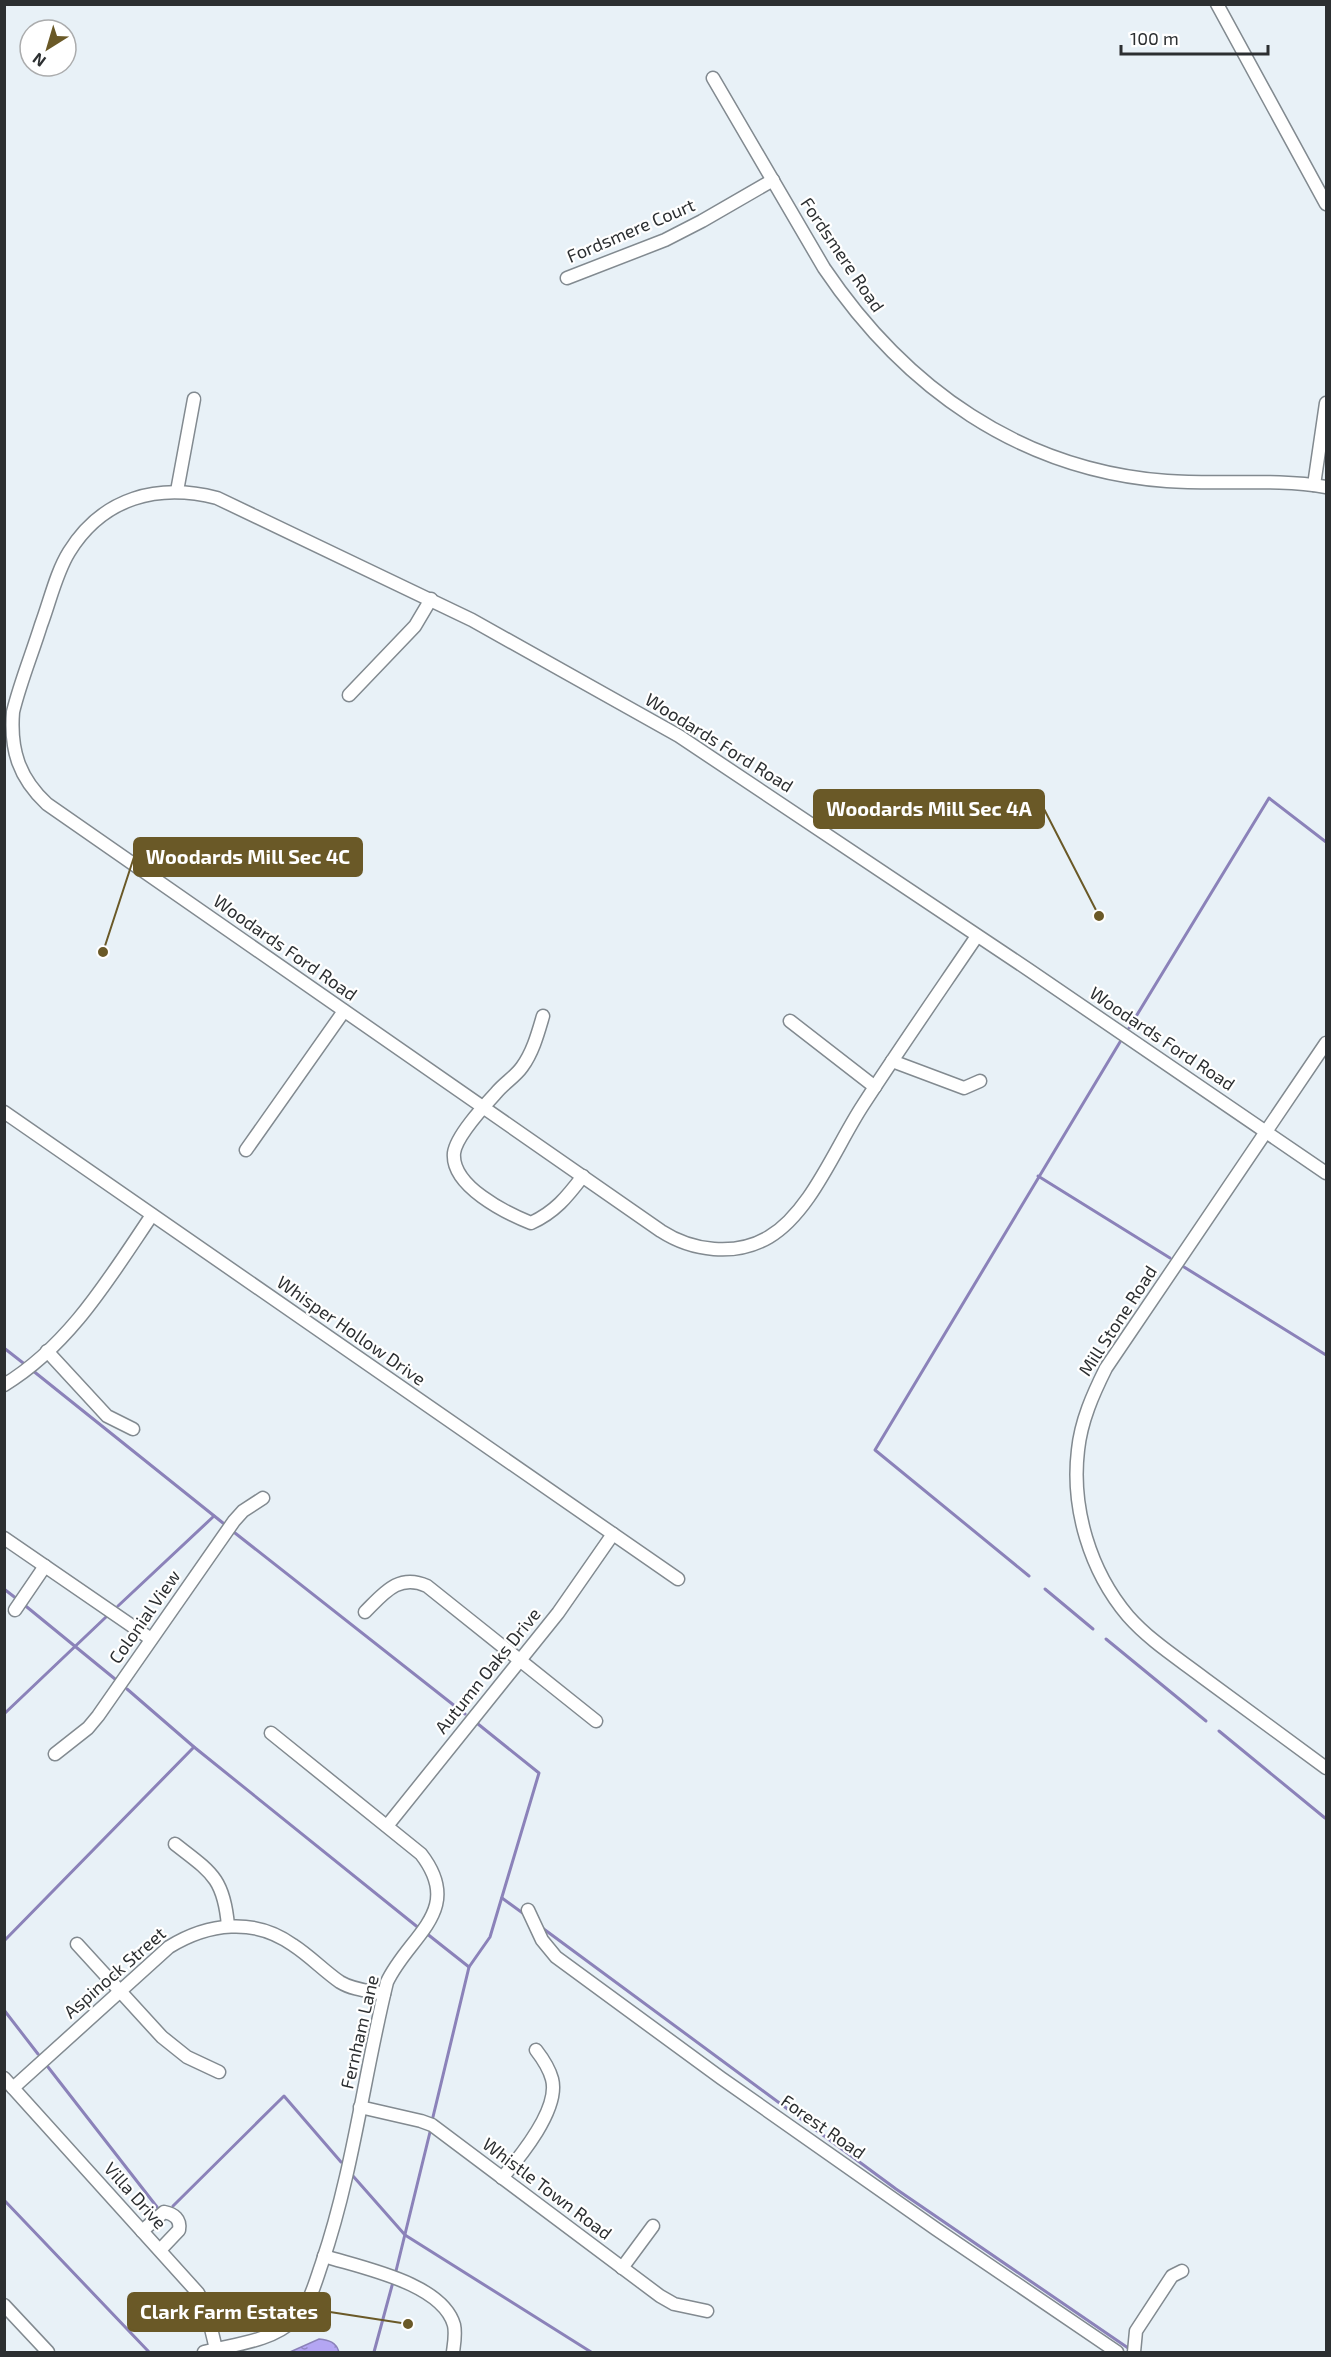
<svg xmlns="http://www.w3.org/2000/svg" width="1331" height="2357" font-family="'Exo 2',sans-serif">
<style>
.water{fill:url(#water-ripples);stroke:#8b82b9;stroke-width:1.5}
.lines{fill:none;stroke-linecap:round;stroke-linejoin:round}
.stream{stroke:#8b82b9;stroke-width:3}
.street-casing{stroke:#828a90;stroke-width:15}
.street{stroke:#fff;stroke-width:12}
.labels{text-anchor:middle;stroke-width:4.5;stroke-linejoin:round;paint-order:stroke}
.street-label{font-size:18px;fill:#2c2f31;stroke:#fff}
.leader{fill:none;stroke:#6a5927;stroke-width:2}
.callout-dot{fill:#6a5927;stroke:#fff;stroke-width:2}
.callout{fill:#6a5927;stroke:#6a5927;stroke-width:2}
.callout-label{font-size:20px;text-anchor:middle;font-weight:bold;fill:#fff}
</style>
<defs>
<pattern id="water-ripples" width="26" height="14" patternUnits="userSpaceOnUse" patternTransform="scale(1.5)"><rect width="26" height="14" fill="#b4a6f3"/><path d="M2 4q2-2 4 0t4 0M15 11q2-2 4 0t4 0" fill="none" stroke="#9388c5"/></pattern>
</defs>
<rect width="100%" height="100%" fill="#e8f1f7"/>
<path class="water" d="M319 2339C329 2340 336 2342 339 2352H290Z"/>
<g class="lines">
<g class="stream">
<polyline points="1129,1028 1269,798 1326,842"/>
<polyline points="1038,1176 1170,1258"/>
<polyline points="1184,1267 1326,1355"/>
<polyline points="4,1348 27,1366"/>
<polyline points="32,1370 223,1523"/>
<polyline points="235,1533 465,1714"/>
<polyline points="1029,1576 875,1450 1120,1042"/>
<polyline points="4,1589 17,1599"/>
<polyline points="1045,1589 1093,1629"/>
<polyline points="22,1603 115,1679"/>
<polyline points="118,1606 214,1516"/>
<polyline points="1106,1639 1206,1721"/>
<polyline points="127,1689 194,1747 420,1929"/>
<polyline points="4,1714 106,1617"/>
<polyline points="1219,1731 1325,1818"/>
<polyline points="502,1898 524,1914"/>
<polyline points="541,1927 896,2189 1131,2350"/>
<polyline points="426,1933 469,1967"/>
<polyline points="4,1941 194,1747"/>
<polyline points="4,2010 38,2054"/>
<polyline points="48,2067 157,2207"/>
<polyline points="432,2121 469,1967 490,1937 539,1773 478,1724"/>
<polyline points="353,2176 405,2235 591,2352"/>
<polyline points="4,2200 149,2352"/>
<polyline points="173,2206 284,2096 341,2162"/>
<polyline points="395,2275 431,2128"/>
<polyline points="374,2352 393,2282"/>
</g>
<g class="street-casing">
<g id="street">
<polyline points="1217,4 1326,204"/>
<path d="M713 78 824 268C905 388 1020 470 1167 481 1221 485 1274 478 1326 487"/>
<polyline points="567,278 665,240 702,221 773,180"/>
<polyline points="1314,485 1326,403"/>
<polyline points="177,491 194,399"/>
<polyline points="349,695 415,626 431,599"/>
<path d="M977 936C939 992 900 1048 863 1105 836 1146 811 1212 769 1237 735 1257 692 1251 661 1231L47 804C19 778 10 750 13 712 20 683 32 654 41 625 50 601 56 573 69 552 103 497 158 483 217 498L472 620 679 736 1029 970 1326 1173"/>
<path d="M543 1016C538 1033 533 1052 522 1067 515 1077 504 1083 496 1093 484 1106 456 1136 454 1153 451 1186 506 1213 531 1223 555 1212 567 1197 583 1176"/>
<polyline points="790,1021 875,1087"/>
<path d="M1326 1043 1106 1368C1093 1394 1081 1421 1078 1450 1071 1508 1090 1571 1128 1616 1150 1641 1179 1659 1205 1679 1246 1709 1286 1739 1326 1768"/>
<polyline points="892,1061 964,1088 980,1081"/>
<polyline points="4,1112 678,1579"/>
<polyline points="246,1150 344,1011"/>
<polyline points="47,1351 107,1416 133,1429"/>
<path d="M4 1385C70 1345 110 1277 152 1215"/>
<polyline points="4,1538 151,1639"/>
<polyline points="15,1610 45,1566"/>
<path d="M365 1612C384 1593 399 1573 427 1586L596 1721"/>
<polyline points="55,1754 88,1728 98,1716 234,1521 243,1511 263,1498"/>
<polyline points="387,1826 558,1613 613,1534"/>
<path d="M175 1844C211 1872 224 1878 228 1926"/>
<polyline points="528,1910 542,1940 556,1957 721,2078 936,2229 1117,2352"/>
<polyline points="77,1944 162,2037 187,2057 219,2072"/>
<polyline points="4,2078 198,2293 206,2308 216,2349"/>
<path d="M13 2088 169 1947C208 1923 254 1917 293 1945 310 1956 324 1971 340 1982 353 1990 370 1991 384 1994"/>
<polyline points="360,2107 421,2121 432,2125 660,2296 674,2304 707,2311"/>
<path d="M502 2178C520 2157 560 2109 552 2079 549 2068 543 2059 536 2050"/>
<path d="M142 2231 164 2212C174 2214 181 2219 179 2230L160 2250"/>
<path d="M324 2256C362 2268 442 2283 454 2325 456 2334 454 2344 453 2352"/>
<polyline points="622,2268 653,2226"/>
<polyline points="4,2305 48,2352"/>
<path d="M204 2352C234 2344 270 2342 294 2320 310 2305 315 2283 322 2263 353 2172 364 2075 387 1982 409 1935 465 1911 421 1854L271 1733"/>
<polyline points="1134,2352 1136,2331 1172,2276 1182,2271"/>
</g>
</g>
<use href="#street" class="street"/>
</g>
<g class="labels">
<g class="street-label">
<text transform="translate(631 231) rotate(-23)" y="6">Fordsmere Court</text>
<text transform="translate(842 255) rotate(56)" y="6">Fordsmere Road</text>
<text transform="translate(719 743) rotate(32)" y="6">Woodards Ford Road</text>
<text transform="translate(285 948) rotate(35)" y="6">Woodards Ford Road</text>
<text transform="translate(1162 1039) rotate(34)" y="6">Woodards Ford Road</text>
<text transform="translate(1118 1321) rotate(-57)" y="6">Mill Stone Road</text>
<text transform="translate(351 1331) rotate(35)" y="6">Whisper Hollow Drive</text>
<text transform="translate(145 1617) rotate(-55)" y="6">Colonial View</text>
<text transform="translate(488 1671) rotate(-51)" y="6">Autumn Oaks Drive</text>
<text transform="translate(115 1973) rotate(-41)" y="6">Aspinock Street</text>
<text transform="translate(360 2032) rotate(-77)" y="6">Fernham Lane</text>
<text transform="translate(823 2127) rotate(35)" y="6">Forest Road</text>
<text transform="translate(547 2189) rotate(37)" y="6">Whistle Town Road</text>
<text transform="translate(135 2196) rotate(48)" y="6">Villa Drive</text>
</g>
</g>
<path class="leader" d="M1099 916L1044 809M103 952L134 857M408 2324L330 2312"/>
<g class="callout-dot">
<circle cx="1099" cy="916" r="6"/>
<circle cx="103" cy="952" r="6"/>
<circle cx="408" cy="2324" r="6"/>
</g>
<g class="callout">
<rect x="814" y="790" width="230" height="38" rx="6"/>
<rect x="134" y="838" width="228" height="38" rx="6"/>
<rect x="128" y="2293" width="202" height="38" rx="6"/>
</g>
<g class="callout-label">
<text x="929" y="816">Woodards Mill Sec 4A</text>
<text x="248" y="864">Woodards Mill Sec 4C</text>
<text x="229" y="2319">Clark Farm Estates</text>
</g>
<rect width="1331" height="2357" fill="none" stroke="#2c2f31" stroke-width="12"/>
<g transform="translate(48 48) rotate(217)"><circle r="28" fill="#ffffff" stroke="#abacad" stroke-width="1.5"/>
<path d="M0-4.5L10 22L0 15L-10 22Z" fill="#6a5927"/>
<text y="-9" font-size="16" font-weight="bold" text-anchor="middle" fill="#2c2f31">N</text>
</g>
<path d="M1121 45v9h147v-9" fill="none" stroke="#2c2f31" stroke-width="3"/>
<text x="1130" y="45" font-size="18" fill="#2c2f31" stroke="#ffffff" stroke-width="4.5" paint-order="stroke">100 m</text>
</svg>
